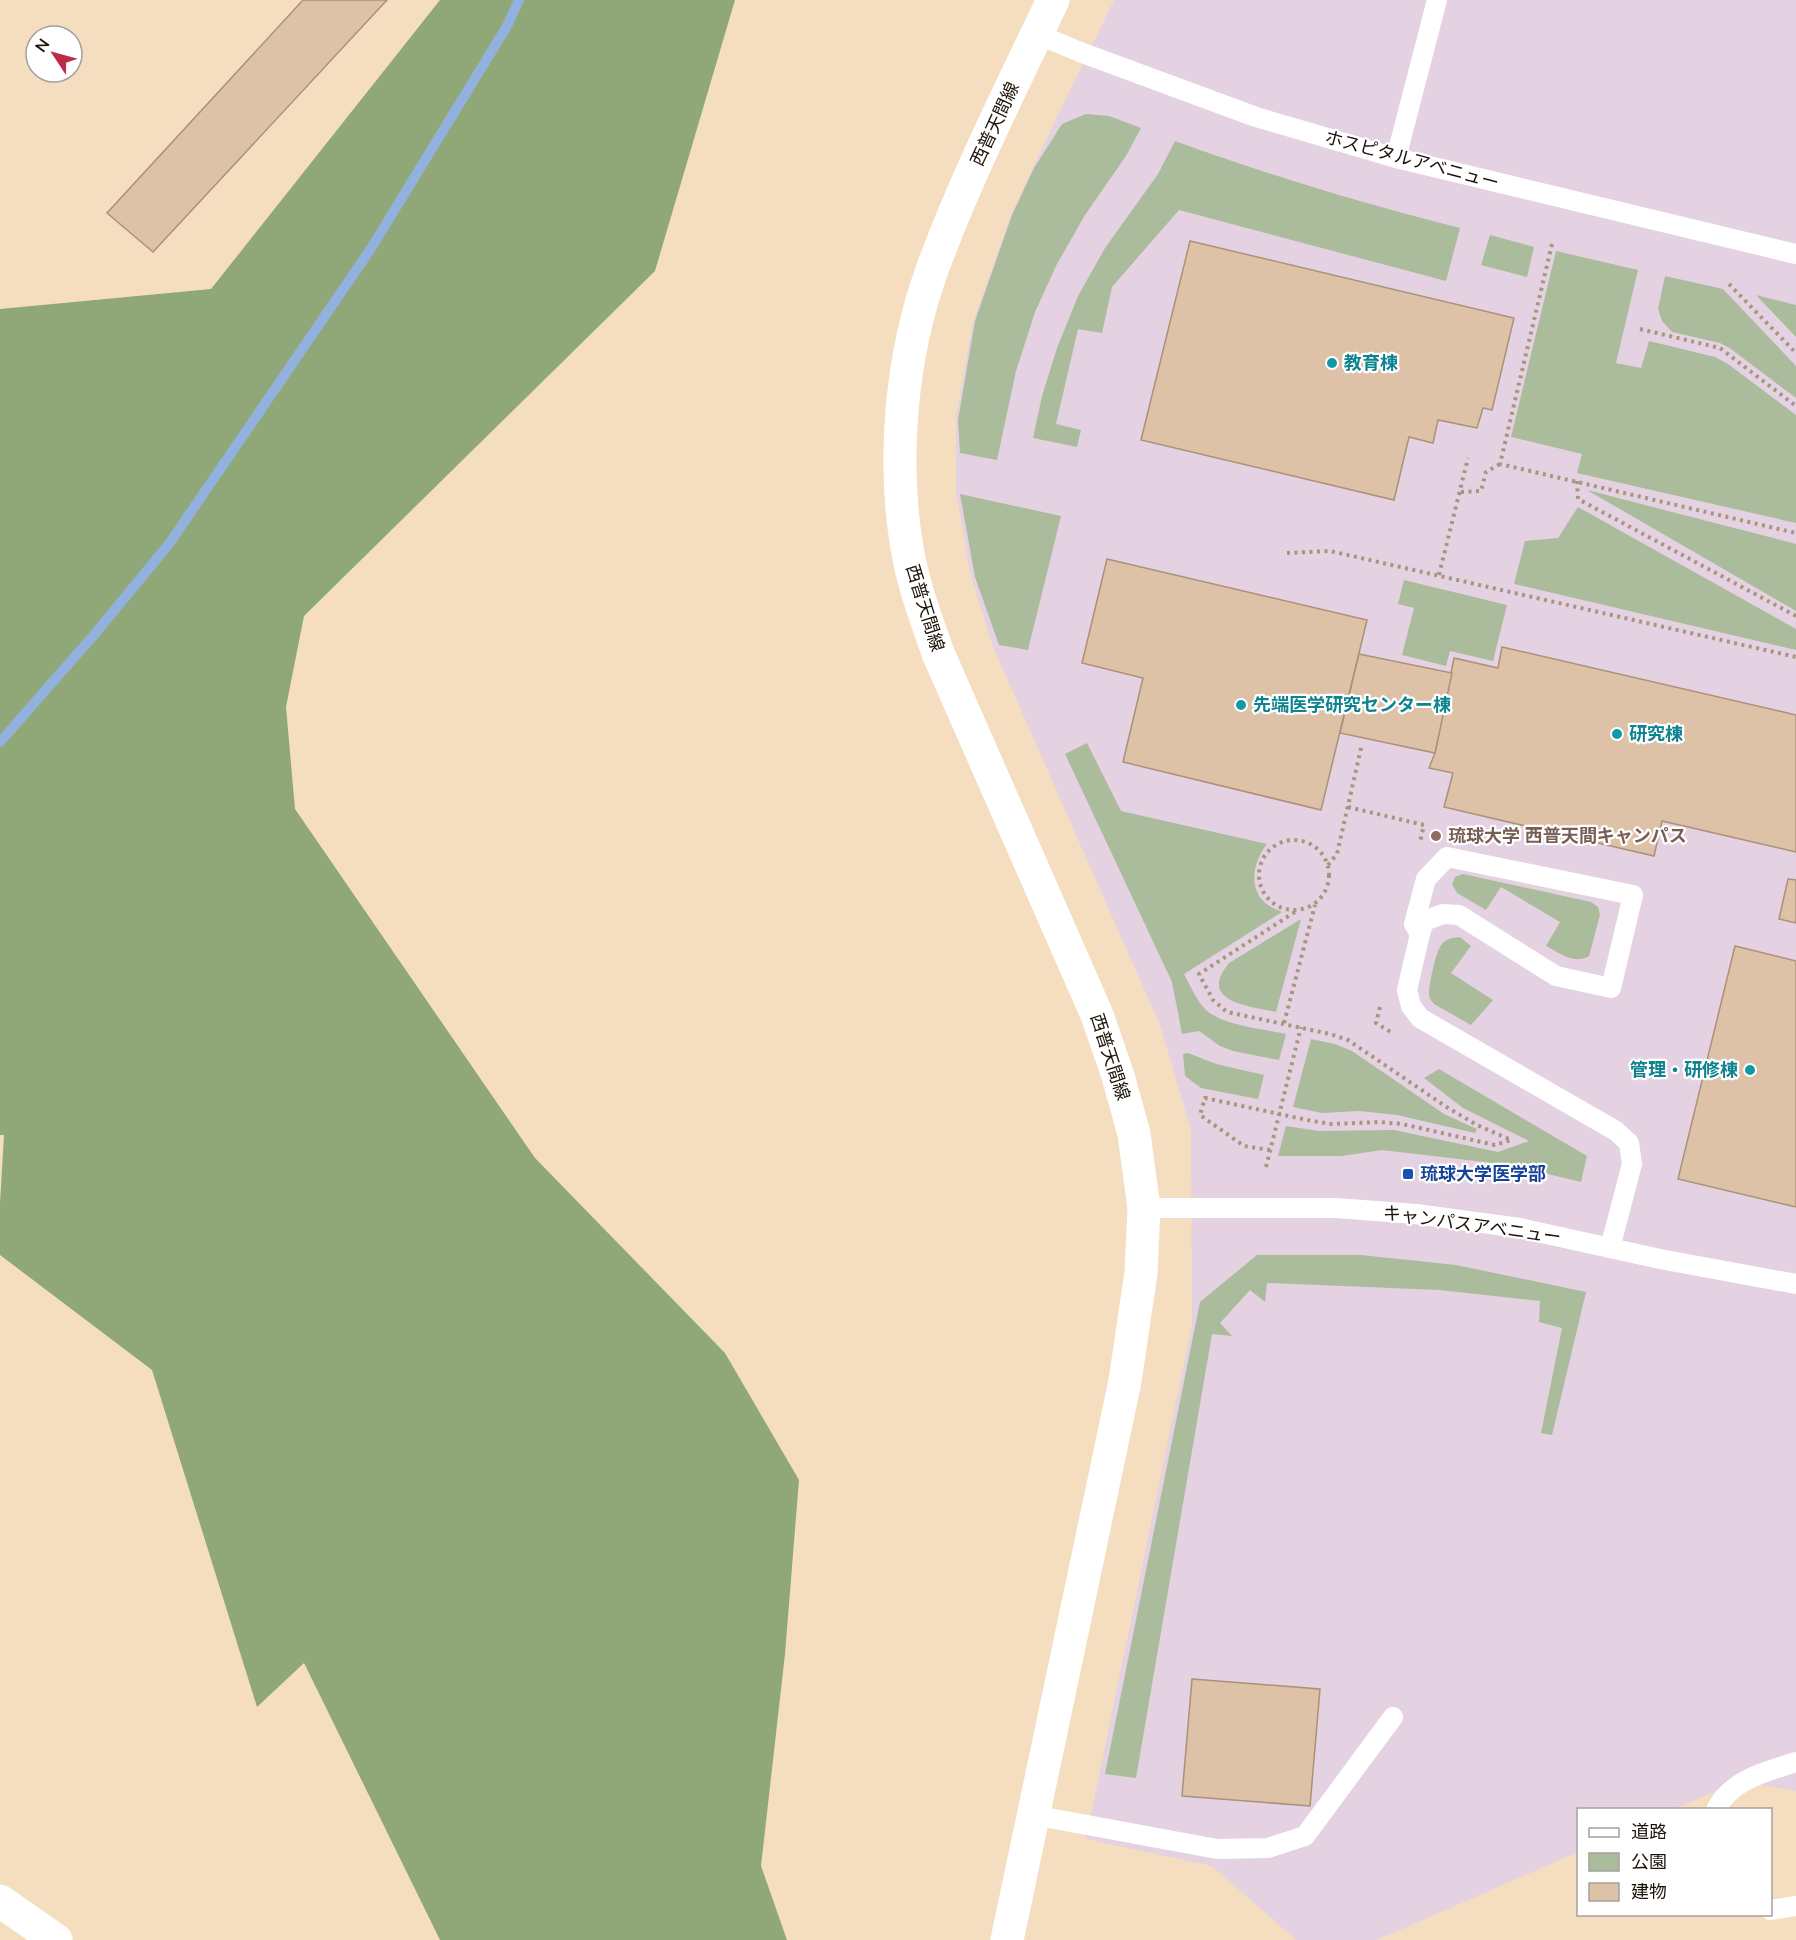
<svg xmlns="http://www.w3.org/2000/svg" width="1796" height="1940" font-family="'Nunito Sans','Noto Sans JP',sans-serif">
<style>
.education{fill:#e4d1e1}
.green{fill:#abbc9c}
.forest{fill:#90a878}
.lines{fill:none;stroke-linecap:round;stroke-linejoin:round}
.stream{stroke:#93b1de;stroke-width:10}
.building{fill:#ddc2a8;stroke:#aa9178;stroke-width:1.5}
.path{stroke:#a7967e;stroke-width:4;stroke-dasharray:3 4.5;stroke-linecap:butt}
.lane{stroke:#fff;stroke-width:20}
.secondary{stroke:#fff;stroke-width:33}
.culture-dot{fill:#0f9aa8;stroke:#fff;stroke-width:2}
.education-dot{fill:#8d6e63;stroke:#fff;stroke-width:2}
.transit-dot{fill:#1a4fb4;stroke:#fff;stroke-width:2}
.labels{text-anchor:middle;stroke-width:4.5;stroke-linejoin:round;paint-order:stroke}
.street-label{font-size:18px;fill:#1c1409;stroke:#fff}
.culture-label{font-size:18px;font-weight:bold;fill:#0d838f;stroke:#fff;text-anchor:start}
.education-label{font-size:18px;font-weight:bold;fill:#785e54;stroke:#fff;text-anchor:start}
.transit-label{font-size:18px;font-weight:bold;fill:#164399;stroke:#fff;text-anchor:start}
</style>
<rect width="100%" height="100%" fill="#f5dec0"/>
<polygon class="education" points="1114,0 1796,0 1796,1791 1739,1781 1675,1809 1578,1810 1578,1852 1377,1940 1296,1940 1212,1866 1086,1839 1192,1324 1191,1130 1160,1025 993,647 970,573 956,491 956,417 973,322 1011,215 1050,131"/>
<g class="green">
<polygon points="1086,114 1109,116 1141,128 1126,156 1085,215 1057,264 1035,312 1016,371 997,460 960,453 958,420 975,321 1012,215 1034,168 1062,124"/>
<path d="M1175 141C1269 175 1363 204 1460 228L1446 281 1179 210 1112 287 1102 333 1078 329 1056 424 1081 430 1077 447 1033 438 1042 396 1057 348 1078 296 1105 248 1158 174Z"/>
<polygon points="1490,235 1534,247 1527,277 1481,265"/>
<polygon points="1556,251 1638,270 1616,363 1641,368 1649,341 1715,357 1728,364 1796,415 1796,523 1577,473 1582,454 1511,437"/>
<polygon points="1665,276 1723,289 1796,366 1796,398 1731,349 1720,343 1672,332 1662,321 1658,309"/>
<polygon points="1756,295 1796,305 1796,337"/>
<polygon points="1587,490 1796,544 1796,611"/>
<polygon points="960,494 1061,516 1028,650 999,645 975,577"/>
<polygon points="1578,507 1796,629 1796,650 1514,584 1525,541 1558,538"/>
<polygon points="1404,580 1507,605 1493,661 1450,651 1446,666 1402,655 1414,608 1398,604"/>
<path d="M1087 743 1121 811 1267 844C1253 862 1247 890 1268 905 1272 908 1277 910 1282 912L1184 974C1190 985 1196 999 1204 1008 1219 1025 1263 1029 1286 1034L1279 1060 1233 1051 1220 1046 1199 1031 1182 1034 1172 982 1065 754Z"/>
<path d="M1463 874 1591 902 1598 907 1600 915 1589 956C1574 965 1560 953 1546 946L1560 922 1501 887 1486 910 1457 893 1452 884 1455 877Z"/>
<path d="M1301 919 1276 1012C1249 1006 1197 1002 1229 963Z"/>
<path d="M1460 937 1471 946 1451 973 1493 1000 1471 1025 1434 1004C1430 1000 1429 997 1429 991 1430 981 1436 950 1442 944 1447 938 1452 938 1460 937Z"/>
<polygon points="1311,1039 1335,1044 1352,1051 1444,1114 1477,1129 1475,1133 1397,1115 1359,1111 1322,1113 1293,1107"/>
<polygon points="1188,1053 1216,1064 1264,1075 1258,1099 1201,1088 1185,1076 1183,1054"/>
<polygon points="1439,1069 1587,1156 1581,1182 1510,1165 1382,1150 1342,1156 1278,1156 1286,1126 1319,1131 1394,1130 1498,1152 1529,1141 1463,1108 1424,1078"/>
<polygon points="1257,1255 1361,1255 1456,1265 1586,1292 1552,1435 1541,1433 1562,1328 1539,1322 1540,1301 1439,1290 1267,1283 1265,1302 1250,1290 1220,1323 1232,1336 1212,1334 1136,1778 1105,1774 1200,1302"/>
</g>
<polygon class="forest" points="440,0 735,0 655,271 304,616 286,707 295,809 535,1158 725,1353 799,1480 785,1654 761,1866 787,1940 440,1940 304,1663 257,1707 152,1370 0,1255 0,1203 4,1135 0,1135 0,309 211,289"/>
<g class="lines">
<polyline class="stream" points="0,742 93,636 169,544 370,250 507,26 519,0"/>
</g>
<g class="building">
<polygon points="303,0 387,0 153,252 107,213"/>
<polygon points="1190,241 1514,318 1492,410 1483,408 1477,428 1438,420 1433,443 1409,437 1394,500 1141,440"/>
<polygon points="1107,559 1367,620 1321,810 1123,762 1143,678 1082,663"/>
<polygon points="1502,647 1796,715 1796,852 1662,821 1654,856 1444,807 1453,773 1429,768 1435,753 1454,658 1498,668"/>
<polygon points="1359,654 1452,673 1435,753 1340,733"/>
<polygon points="1788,879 1796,880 1796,923 1779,919"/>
<polygon points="1735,946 1796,961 1796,1207 1678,1179"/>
<polygon points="1192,1679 1320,1689 1310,1806 1182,1796"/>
</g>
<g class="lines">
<g class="path">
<polyline points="1552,244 1500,464 1796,533"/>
<polyline points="1729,284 1796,353"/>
<polyline points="1640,329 1720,348 1796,406"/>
<polyline points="1577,481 1578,499 1796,616"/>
<polyline points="1461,492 1481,491 1486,472 1500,464"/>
<polyline points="1287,553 1330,551 1796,657"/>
<polyline points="1439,575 1468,458"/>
<polyline points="1348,807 1424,825 1420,842"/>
<circle cx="1294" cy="875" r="35"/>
<polyline points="1328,865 1337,854 1362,744"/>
<polyline points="1380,1007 1376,1023 1394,1034"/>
<polyline points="1284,1023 1315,905"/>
<polyline points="1270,1150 1244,1146 1200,1115 1205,1098 1312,1121 1332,1124 1379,1122 1402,1124 1495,1145 1511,1140 1477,1125 1448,1108 1348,1040 1330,1034 1227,1012 1213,1000 1199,974 1298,910"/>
<polyline points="1266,1167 1301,1027"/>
</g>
<g class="lane">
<polyline points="1037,34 1080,52 1256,117 1396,158 1796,254"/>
<polyline points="1396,158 1437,0"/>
<polyline points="1420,934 1424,921 1443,914 1459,915 1556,976 1611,988 1633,895 1447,857 1426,879 1414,924 1420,934 1407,990 1411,1006 1420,1018 1616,1131 1629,1143 1632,1164 1610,1248"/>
<polyline points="1144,1208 1336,1208 1416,1214 1520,1228 1660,1259 1796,1284"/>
<path d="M1716 1810C1731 1779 1766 1772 1796 1762"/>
<polyline points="1033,1815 1217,1849 1268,1848 1305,1836 1393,1717"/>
<polyline points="1770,1910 1796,1906"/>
</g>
<g class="secondary">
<polyline points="0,1901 56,1940"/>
<path d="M1007 1940 1125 1381 1141 1273 1144 1208 1134 1134 1118 1076 1097 1015 938 653C926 619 913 584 907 548 892 458 901 356 932 270 966 177 1011 89 1053 0"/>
</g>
</g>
<g class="culture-dot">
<circle cx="1332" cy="363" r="6"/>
<circle cx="1241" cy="705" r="6"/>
<circle cx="1617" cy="734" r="6"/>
<circle cx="1750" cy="1070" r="6"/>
</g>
<circle class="education-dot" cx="1436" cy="836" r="6"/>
<rect class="transit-dot" x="1402" y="1168" width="12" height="12" rx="3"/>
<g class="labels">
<g class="street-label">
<text transform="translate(995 124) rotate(-65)" y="6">西普天間線</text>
<text transform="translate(1412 160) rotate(15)" y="6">ホスピタルアベニュー</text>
<text transform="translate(925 608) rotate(73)" y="6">西普天間線</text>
<text transform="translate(1110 1057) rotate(72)" y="6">西普天間線</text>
<text transform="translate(1472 1225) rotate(8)" y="6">キャンパスアベニュー</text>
</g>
<g class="culture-label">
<text x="1344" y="369">教育棟</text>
<text x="1253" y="711">先端医学研究センター棟</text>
<text x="1629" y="740">研究棟</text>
<text x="1738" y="1076" text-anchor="end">管理・研修棟</text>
</g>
<g class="education-label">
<text x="1448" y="842">琉球大学 西普天間キャンパス</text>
</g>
<g class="transit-label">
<text x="1420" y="1180">琉球大学医学部</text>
</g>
</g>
<rect x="1577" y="1808" width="195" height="108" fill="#ffffff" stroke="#a4a19d" stroke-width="1.5"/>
<rect x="1589" y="1828" width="30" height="9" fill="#ffffff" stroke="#a4a19d" stroke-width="1.5"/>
<text x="1631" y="1838" font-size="18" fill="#1c1409">道路</text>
<rect x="1589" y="1853" width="30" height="18" fill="#abbc9c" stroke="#a4a19d" stroke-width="1.5"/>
<text x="1631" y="1868" font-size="18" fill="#1c1409">公園</text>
<rect x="1589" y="1883" width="30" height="18" fill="#ddc2a8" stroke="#a4a19d" stroke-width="1.5"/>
<text x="1631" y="1898" font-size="18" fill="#1c1409">建物</text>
<g transform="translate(54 54) rotate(306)"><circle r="28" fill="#ffffff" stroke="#a4a19d" stroke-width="1.5"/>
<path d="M0-4.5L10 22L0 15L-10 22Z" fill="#bc2b4a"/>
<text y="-9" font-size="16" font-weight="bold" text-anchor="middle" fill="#1c1409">N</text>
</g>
</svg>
